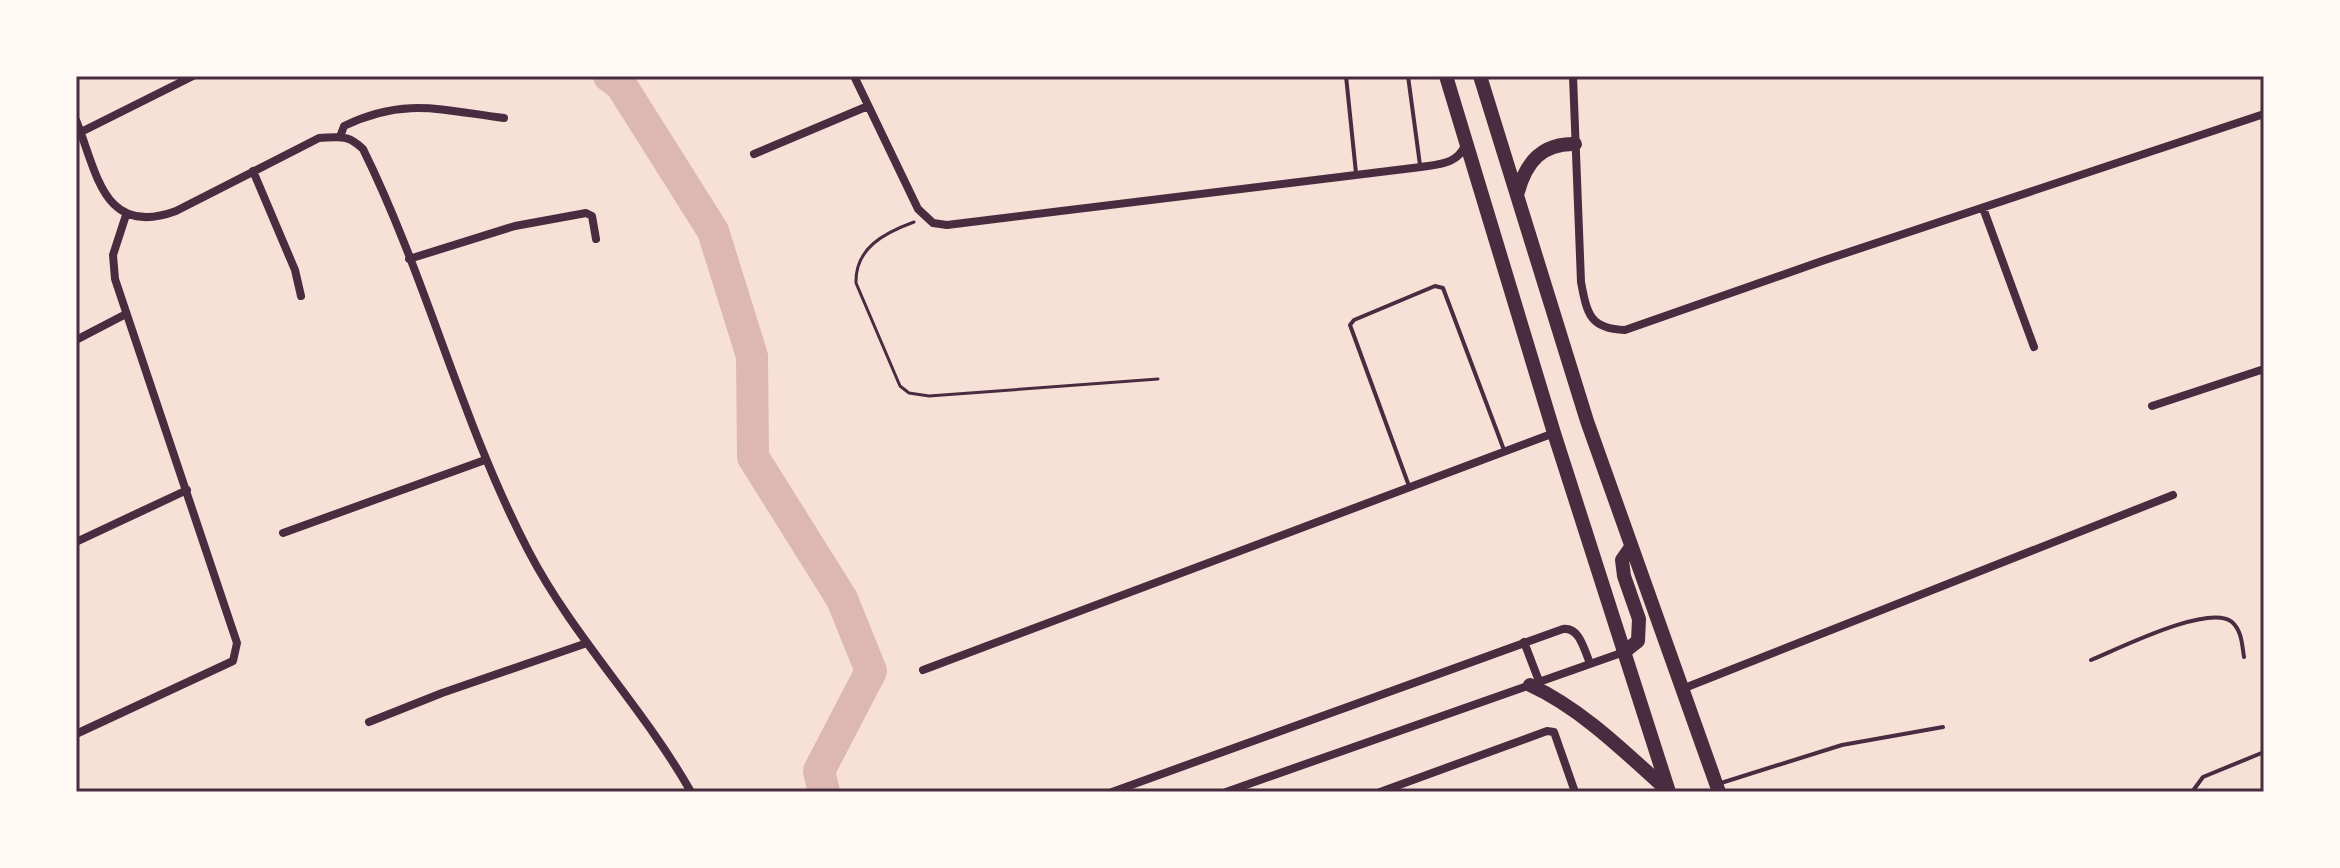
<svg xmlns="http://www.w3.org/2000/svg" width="2340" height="868" font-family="'Sofia Sans Condensed',sans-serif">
<rect width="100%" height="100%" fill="#f7e1d7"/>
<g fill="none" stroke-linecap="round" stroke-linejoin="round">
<path stroke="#dcb8b0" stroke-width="32" d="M609,76L621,85L713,231L752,356L753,457L842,599L871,671L819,771L824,792"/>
<path stroke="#4a2c40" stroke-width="3" d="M914,222C884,233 855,248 856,283L900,386L909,393L929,396L1158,379"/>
<path stroke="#4a2c40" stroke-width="4" d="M1346,76L1356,173
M1408,76L1420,165
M1409,486L1350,325L1354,320L1435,286L1443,288L1504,450
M2091,660C2118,649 2209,603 2232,622C2242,631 2242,645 2244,657
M1721,783L1842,745L1943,727
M2192,792L2203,777L2264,752"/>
<path stroke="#4a2c40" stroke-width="8" d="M854,76L918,209L933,223L947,225L1421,167C1439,164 1458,164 1465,145
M1573,76L1581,282C1587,314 1590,329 1625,330L1822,261L2264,114
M76,120C97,172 103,238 176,211L319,138C340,137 348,134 363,149C427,279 461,421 528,550C573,637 643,707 691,792
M81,132L193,76
M340,137L344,126C404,97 441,110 504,118
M754,154L868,106
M253,171L295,270L301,296
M1983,208L2034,347
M409,259L515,226L586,213L592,216L596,239
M76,340L126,314
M2152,406L2264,369
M283,533L485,460
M76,542L187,490
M1524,642L1539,681
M923,670L1554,433
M1682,689L2173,495
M369,722L442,693L587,643
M76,734L233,661L237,643L115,279L113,255L126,215
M1112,792L1563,629C1580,627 1584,650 1590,663
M1226,792L1624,652
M1380,792L1547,731L1554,732L1575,792"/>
<path stroke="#4a2c40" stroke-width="14" d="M1446,76L1554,433L1669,792
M1480,76L1587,421L1719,792
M1518,192C1526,162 1542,143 1575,144
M1624,652L1638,641L1639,619L1624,576L1622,560L1631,547
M1530,685C1582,709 1626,753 1668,791"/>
</g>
<rect width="2340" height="868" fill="none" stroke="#fffaf5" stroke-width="156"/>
<rect x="78" y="78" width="2184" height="712" fill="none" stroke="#4a2c40" stroke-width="3"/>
</svg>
